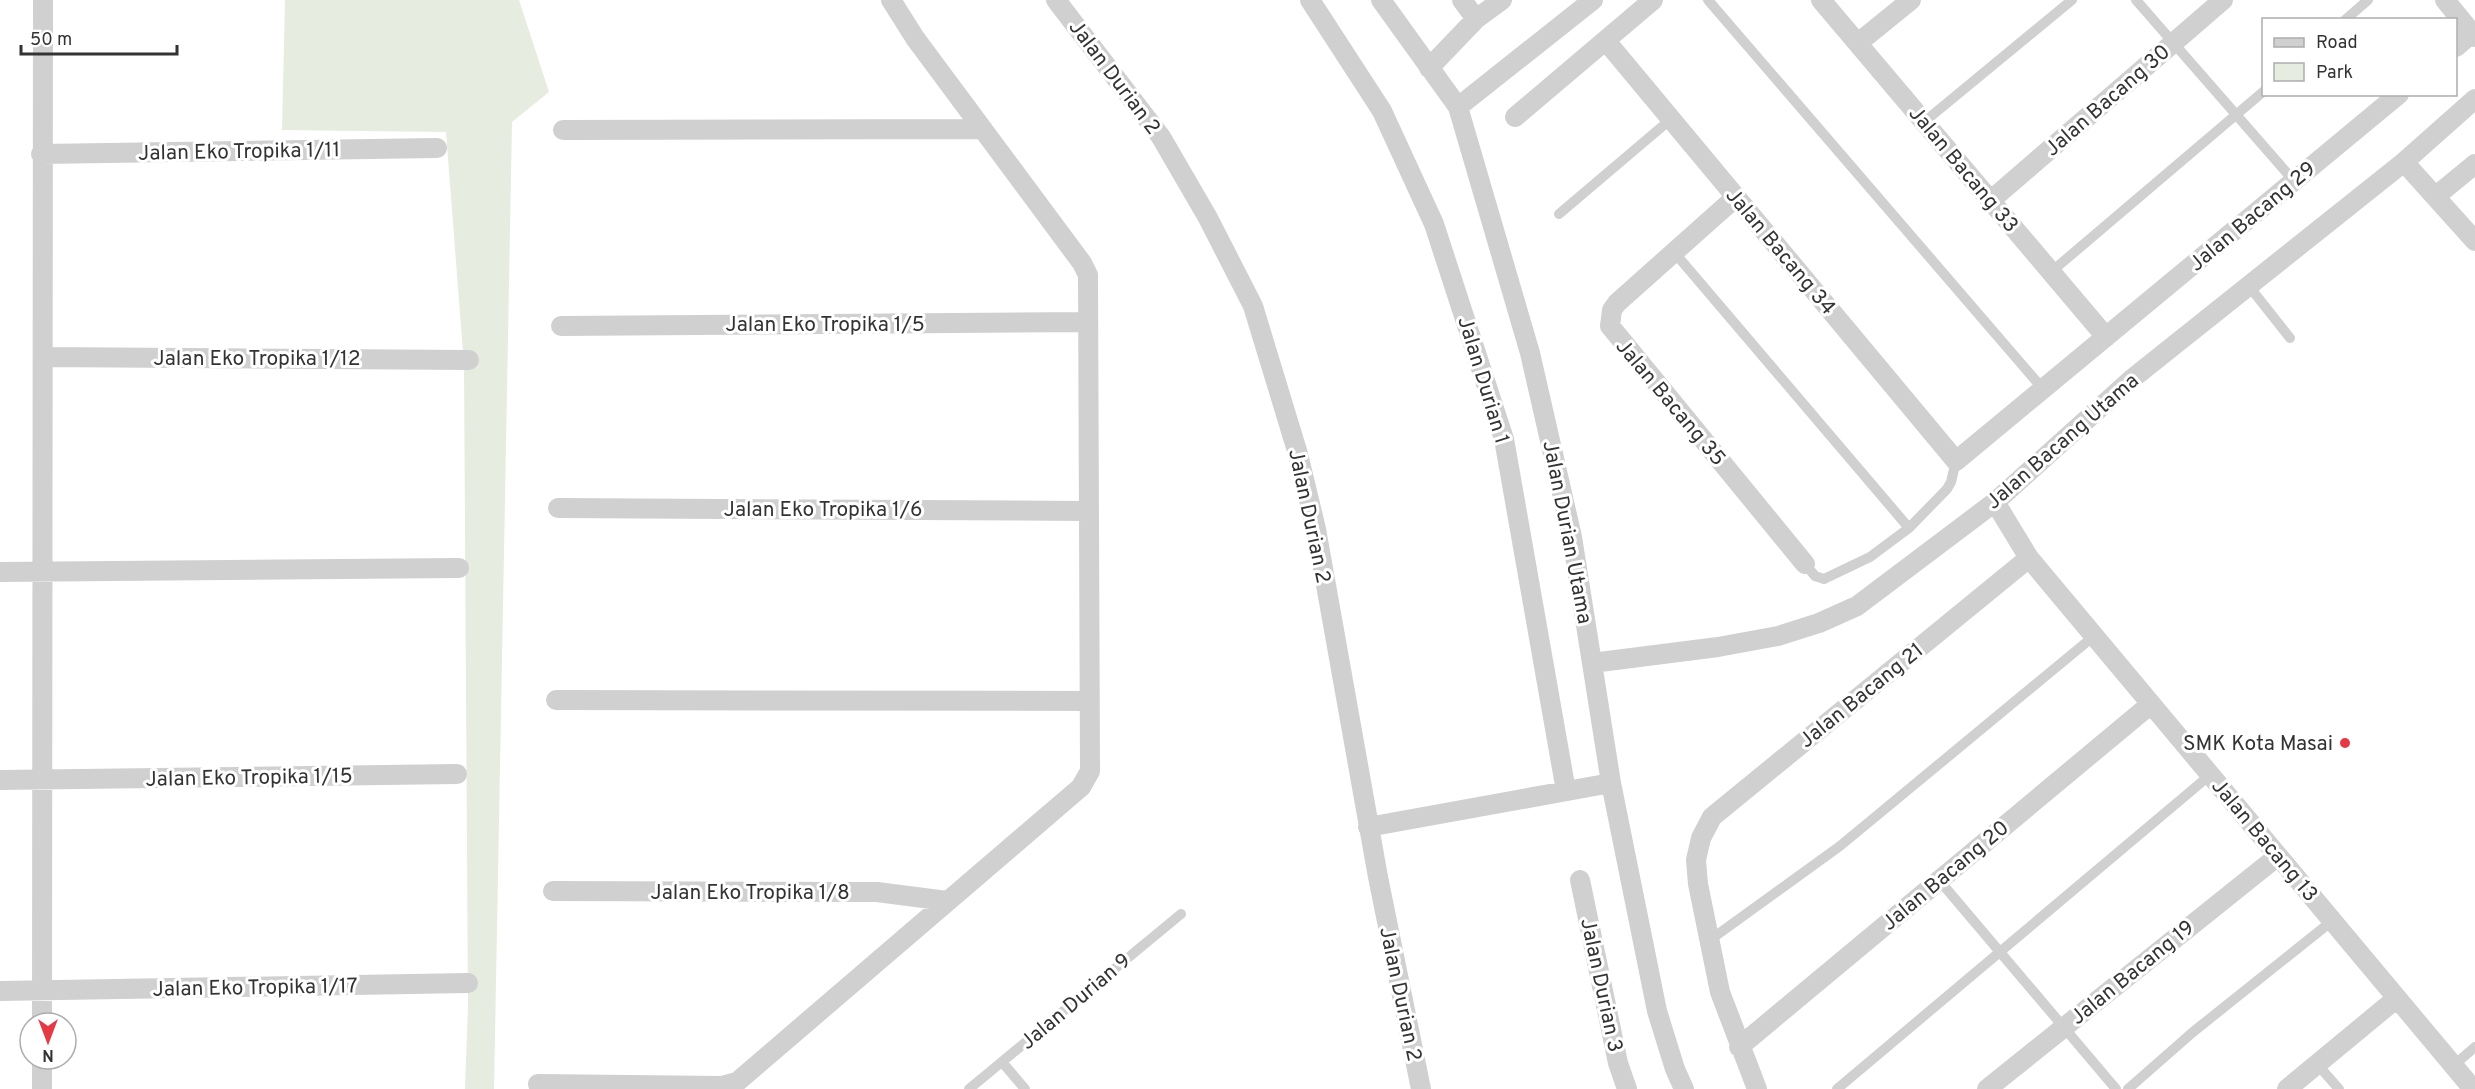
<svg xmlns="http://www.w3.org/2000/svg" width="2475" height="1089" font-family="Overpass,sans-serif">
<rect width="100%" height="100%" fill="#fff"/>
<path fill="#e6ecdf" d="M285,0H519L549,92L512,122L494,1089H465L468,1006L464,365L446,132L282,130Z"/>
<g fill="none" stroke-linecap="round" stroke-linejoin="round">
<path stroke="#d0d0d0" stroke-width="10" d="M1708,0L2043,389
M2136,0L2294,181
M2345,20L2368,0
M1924,122L2072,0
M1559,214L1671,119
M1674,252L1909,528
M2051,272L2264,91
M2248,285L2290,338
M1805,564L1815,576L1824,579L1870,557L1909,528L1947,489L1951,482L1956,461
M1939,880L2116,1089
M1710,940L1840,846L2094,636
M1002,1062L1025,1089
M2317,1064L2339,1089
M2453,1066L2475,1047
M969,1089L1181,914
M1837,1089L2210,775
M2128,1089L2193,1032L2332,921"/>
<path stroke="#d0d0d0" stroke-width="20" d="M1056,0L1161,137L1208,218L1253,306L1298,454L1316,529L1378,877L1421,1089
M1310,0L1382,111L1434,224L1504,439L1566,791
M1381,0L1458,107L1530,353L1572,537L1611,783L1657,1011L1675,1069L1684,1089
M1462,0L1476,19
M1821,0L2106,337
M2445,0L2475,37
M1606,41L1956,461L2399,94
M1858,43L1911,0
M2456,47L2472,33
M1429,68L1476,19L1502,0
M1458,107L1593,0
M1515,117L1653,0
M563,130L983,129
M41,154L437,148
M2404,162L2475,241
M2436,196L2475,164
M1736,197L1617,303L1612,310L1610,326L1805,564
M1990,201L2223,0
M561,326L1088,322
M44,357L469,360
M1995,502L2029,558L2473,1089
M558,508L1088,511
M0,572L459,568
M1592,663L1718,647L1778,636L1819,623L1857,606L1995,502L2133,378L2404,162L2475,99
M556,700L1089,701
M0,780L457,774
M1368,827L1611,783
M1580,880L1618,1063L1627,1089
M553,891L877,892L947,901
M0,991L468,983
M42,1023L43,0
M1739,1047L2151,704
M42,1059V1089
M538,1084L722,1086L737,1082L1081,787L1090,771L1088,275L1082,263L915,38L891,0
M1757,1089L1720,992L1698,884L1696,860L1701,838L1712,817L2029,558
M1987,1089L2278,856
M2287,1089L2397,998"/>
</g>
<circle fill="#e63946" stroke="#fff" stroke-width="2" cx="2345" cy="743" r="6"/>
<g text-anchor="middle" stroke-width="6" stroke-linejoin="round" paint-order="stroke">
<g font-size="21" fill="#333" stroke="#fff">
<text transform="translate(1115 77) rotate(53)" y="7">Jalan Durian 2</text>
<text transform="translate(2107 100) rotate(-41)" y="7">Jalan Bacang 30</text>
<text transform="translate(239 151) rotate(-1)" y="7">Jalan Eko Tropika 1/11</text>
<text transform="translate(1964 169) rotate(50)" y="7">Jalan Bacang 33</text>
<text transform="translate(2252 216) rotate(-40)" y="7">Jalan Bacang 29</text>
<text transform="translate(1781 251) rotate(50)" y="7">Jalan Bacang 34</text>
<text x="825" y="331">Jalan Eko Tropika 1/5</text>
<text x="257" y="365">Jalan Eko Tropika 1/12</text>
<text transform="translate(1484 380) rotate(73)" y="7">Jalan Durian 1</text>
<text transform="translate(1671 402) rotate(50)" y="7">Jalan Bacang 35</text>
<text transform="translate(2062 441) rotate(-41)" y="7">Jalan Bacang Utama</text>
<text x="823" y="516">Jalan Eko Tropika 1/6</text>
<text transform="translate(1310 516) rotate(78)" y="7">Jalan Durian 2</text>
<text transform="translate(1568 532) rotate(79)" y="7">Jalan Durian Utama</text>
<text transform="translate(1861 695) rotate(-39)" y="7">Jalan Bacang 21</text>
<text transform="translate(249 777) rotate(-1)" y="7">Jalan Eko Tropika 1/15</text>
<text transform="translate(2265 840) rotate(50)" y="7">Jalan Bacang 13</text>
<text transform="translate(1945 875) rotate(-40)" y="7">Jalan Bacang 20</text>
<text x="750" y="899">Jalan Eko Tropika 1/8</text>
<text transform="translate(2132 972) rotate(-39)" y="7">Jalan Bacang 19</text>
<text transform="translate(1602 985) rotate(78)" y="7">Jalan Durian 3</text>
<text transform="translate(255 987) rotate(-1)" y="7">Jalan Eko Tropika 1/17</text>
<text transform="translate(1401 994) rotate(78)" y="7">Jalan Durian 2</text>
<text transform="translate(1075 1001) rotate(-40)" y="7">Jalan Durian 9</text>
</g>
<g font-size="21" fill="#333" stroke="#fff" text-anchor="end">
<text x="2333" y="750">SMK Kota Masai</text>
</g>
</g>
<rect x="2262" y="18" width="195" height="78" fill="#ffffff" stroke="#adadad" stroke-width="1.5"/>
<rect x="2274" y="38" width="30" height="9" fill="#d0d0d0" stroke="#adadad" stroke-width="1.5"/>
<text x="2316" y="48" font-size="18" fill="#333333">Road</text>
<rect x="2274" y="63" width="30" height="18" fill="#e6ecdf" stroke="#adadad" stroke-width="1.5"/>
<text x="2316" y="78" font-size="18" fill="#333333">Park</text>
<g transform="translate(48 1041) rotate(180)"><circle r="28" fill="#ffffff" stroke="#adadad" stroke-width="1.5"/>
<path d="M0-4.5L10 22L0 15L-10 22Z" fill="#e63946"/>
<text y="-9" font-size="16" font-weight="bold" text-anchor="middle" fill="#333333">N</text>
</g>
<path d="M21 45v9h156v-9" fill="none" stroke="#333333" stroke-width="3"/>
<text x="30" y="45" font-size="18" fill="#333333" stroke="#ffffff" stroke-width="4.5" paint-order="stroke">50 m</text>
</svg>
